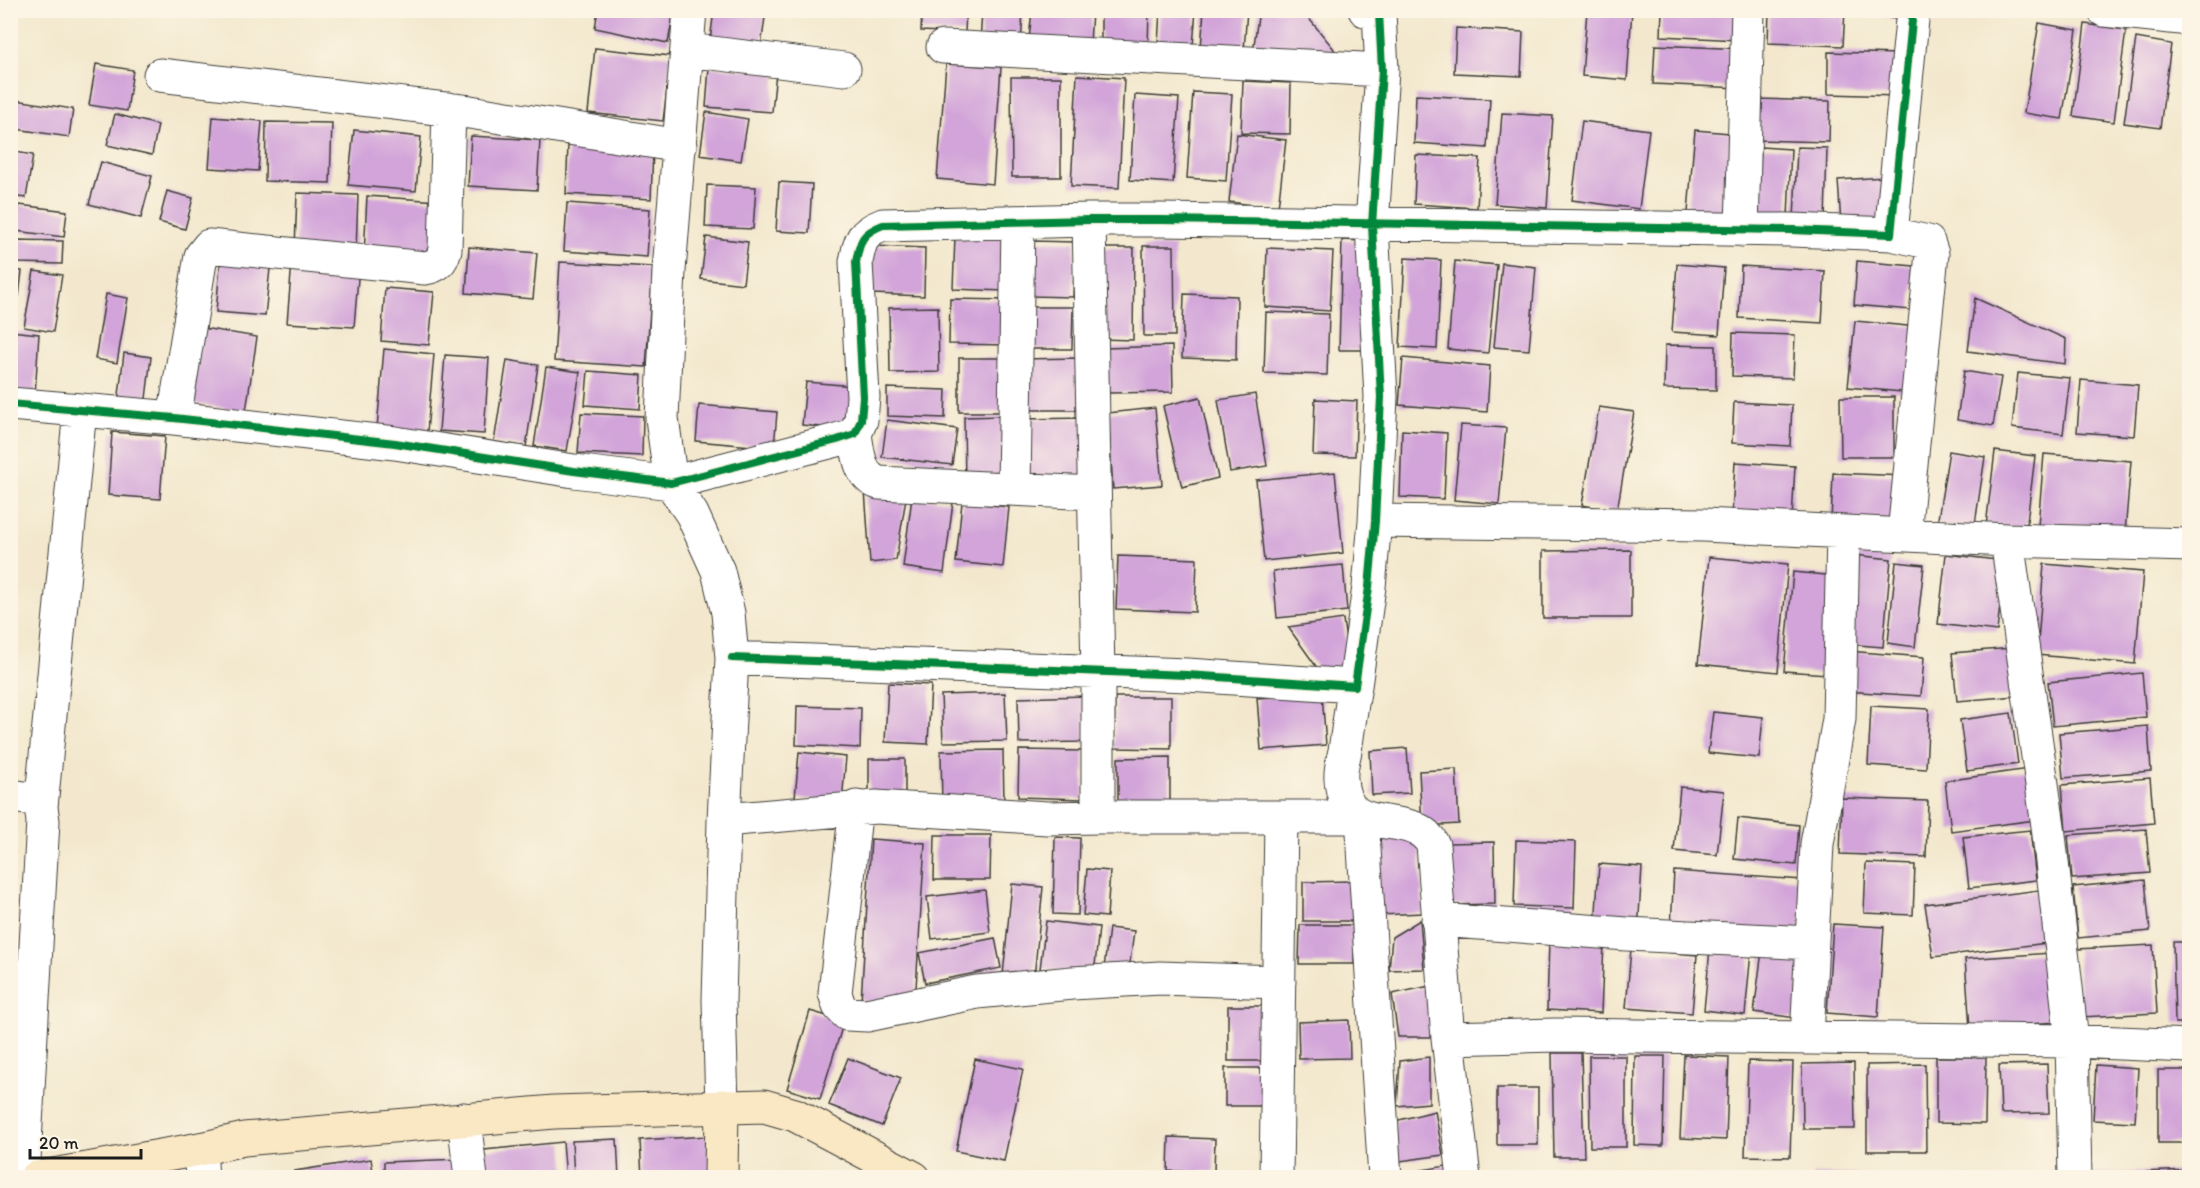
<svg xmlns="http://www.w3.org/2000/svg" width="2200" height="1188" font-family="Itim,sans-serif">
<rect width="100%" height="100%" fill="#fcf5e5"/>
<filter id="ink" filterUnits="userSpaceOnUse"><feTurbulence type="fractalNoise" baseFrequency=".0167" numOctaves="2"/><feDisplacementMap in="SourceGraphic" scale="12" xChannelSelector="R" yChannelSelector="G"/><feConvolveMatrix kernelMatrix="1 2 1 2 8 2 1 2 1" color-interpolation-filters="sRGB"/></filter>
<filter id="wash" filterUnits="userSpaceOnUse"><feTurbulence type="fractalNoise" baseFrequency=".008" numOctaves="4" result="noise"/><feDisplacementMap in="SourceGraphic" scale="24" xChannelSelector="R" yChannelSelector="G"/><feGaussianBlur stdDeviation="1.35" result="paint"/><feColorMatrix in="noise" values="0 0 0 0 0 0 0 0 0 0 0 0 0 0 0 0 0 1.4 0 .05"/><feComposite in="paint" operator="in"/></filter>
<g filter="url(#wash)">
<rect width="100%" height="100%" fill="#f3e8cd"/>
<g id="blocks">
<path fill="#d2a4d9" d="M598,10H674L668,43L595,28Z
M714,10H766L761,47L710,41Z
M922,10H966L965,33L921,31Z
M982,10H1023L1021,46L980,44Z
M1032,10H1092L1090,45L1029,40Z
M1101,10H1149L1148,47L1101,46Z
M1160,10H1196L1193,46L1158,44Z
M1204,10H1247L1244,51L1201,48Z
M1259,10H1302L1334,49L1333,61L1252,59Z
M1587,10H1632L1627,80L1582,76Z
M1662,10H1739L1738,40L1661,36Z
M1769,10H1845L1843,46L1768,43Z
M1864,10H1898V20L1864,11Z
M2039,23L2077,30L2062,119L2024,113Z
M2085,24L2126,30L2114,122L2073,116Z
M1456,28L1523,32L1521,76L1454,73Z
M2136,38L2171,44L2160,128L2124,123Z
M1655,45L1743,49L1740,88L1653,84Z
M595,48L671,56L663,121L588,113Z
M1828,52L1899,54L1898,96L1828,94Z
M96,64L133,70L127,111L89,105Z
M946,64L1001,67L993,184L937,179Z
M709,67L776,72L772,112L706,107Z
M1077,75L1124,78L1119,188L1071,186Z
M1011,77H1061V177H1012Z
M1243,81L1291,83L1290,134L1241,133Z
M1193,92L1232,94L1226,181L1187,178Z
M1135,95L1179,98L1173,183L1130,180Z
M1416,95L1490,99L1487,148L1414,143Z
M10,99L73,109L69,137L10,128Z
M1756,99L1830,101L1829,142L1755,140Z
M706,112L748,119L741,161L700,155Z
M1502,113L1553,116L1547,208L1495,204Z
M115,114L158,125L152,155L107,145Z
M213,117L262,121L258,171L209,168Z
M1582,121L1649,130L1639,209L1572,200Z
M266,122L332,123L330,183L265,181Z
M354,130L421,137L416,191L348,185Z
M1695,130L1741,134L1735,216L1688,212Z
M1237,134L1286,140L1278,208L1229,202Z
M471,136L540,140L537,190L468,186Z
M568,145L653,150L651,199L566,194Z
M1761,147L1791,149L1788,217L1758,215Z
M1797,147L1827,148L1825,222L1794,221Z
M10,151L33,155L26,198L10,196Z
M1416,155L1480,158L1477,208L1414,204Z
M101,162L152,176L141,218L89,204Z
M1885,177L1888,222L1841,224L1838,180Z
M779,182L812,184L809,233L776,231Z
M707,185L756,187L753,229L705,227Z
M167,191L193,198L185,229L159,222Z
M297,193L358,195L356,251L295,249Z
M367,196L438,201L434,260L364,255Z
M567,203L650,209L647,257L564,251Z
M19,205L67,211L64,237L16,231Z
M706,237L748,242L743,284L701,279Z
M955,237L1007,238L1005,291L953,289Z
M18,240L63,241L62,264L17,263Z
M1342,240L1363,241L1362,350H1339Z
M1032,241L1075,242L1073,297L1031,296Z
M873,246L925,248L924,296L872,294Z
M1143,246H1174L1175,336H1144Z
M469,247L537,253L533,299L466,293Z
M1100,248H1134L1133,340L1099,339Z
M1267,248L1333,251L1330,311L1265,307Z
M221,254L271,259L265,316L216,312Z
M1405,258L1441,260L1437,349L1400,347Z
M1455,261L1497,265L1488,353L1448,349Z
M1857,261L1914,266L1911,310L1854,305Z
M292,262L359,266L354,327L287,323Z
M560,262L653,267L646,367L554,361Z
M1502,263L1536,267L1529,350L1494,347Z
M1677,264L1724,268L1719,335L1672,332Z
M1741,266L1825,271L1822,323L1739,318Z
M10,269L22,271L19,296L10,295Z
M34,271L62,275L53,332L24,327Z
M385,288L434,292L429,345L381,341Z
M106,294L128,298L117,363L95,359Z
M1184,294L1237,296L1236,360L1182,358Z
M1975,298L2066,339L2065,364L1968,351Z
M950,299L1010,300L1009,345L949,344Z
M938,307L939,372L890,373L889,308Z
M1023,307H1073L1072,349H1023Z
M1266,312L1329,314L1327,375L1264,373Z
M1855,321L1918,327L1913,393L1848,387Z
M203,328L257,337L246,411L191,403Z
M10,331L39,334L35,395L10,393Z
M1733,333L1795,335L1793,378L1732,376Z
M1665,345L1716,346V390L1664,389Z
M1172,346L1173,392L1107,393L1105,348Z
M384,349L434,354L427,432L377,428Z
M124,353L151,357L145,407L118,403Z
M445,355L489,358L484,434L439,431Z
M959,358H1003L1004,412H959Z
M1082,358V410H1020L1019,359Z
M1403,358L1490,366L1487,412L1399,405Z
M507,360L538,365L526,447L494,442Z
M546,367L580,372L567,451L534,446Z
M588,371L642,375L640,409L585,405Z
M1964,371L2001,377L1993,426L1957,420Z
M2018,373L2070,378L2063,434L2012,428Z
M2081,380L2138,385L2134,436L2077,432Z
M806,382L854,386L851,430L802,425Z
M887,388L946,390L945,418L887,416Z
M1255,394L1267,466L1230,472L1218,400Z
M1200,397L1218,478L1182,487L1163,406Z
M1840,397H1894V457H1841Z
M1315,399L1357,401L1355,456L1313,455Z
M1734,402L1792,405L1790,446L1732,443Z
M699,405L777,412L774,448L696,441Z
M1599,407L1634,412L1617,511L1582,505Z
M1155,408L1162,485L1113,489L1108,413Z
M581,413L643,416L642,456L578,453Z
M1006,416L1009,482L965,484L964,417Z
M1086,418L1088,480L1022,481L1020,419Z
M887,420L957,429L952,465L882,457Z
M1461,425L1506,428L1499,504L1454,500Z
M1402,430L1447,433L1444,499L1400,497Z
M112,432L165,436L160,499L108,495Z
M1949,451L1985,457L1974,531L1937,525Z
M1995,451L2035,456L2026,530L1986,526Z
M2044,454L2131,461L2125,533L2038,526Z
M1735,462L1795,466L1792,519L1732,515Z
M1335,472L1343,553L1264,561L1256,480Z
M1833,473L1906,476L1904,526L1831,523Z
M908,486L896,560L870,563L865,490Z
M912,497L953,502L944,573L903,567Z
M962,502L1009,507L1003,567L956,562Z
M1631,550V618H1543V551Z
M1946,554L2005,561L1997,631L1938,624Z
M1854,555L1891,559L1883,647L1846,644Z
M1118,556L1197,559L1195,612L1116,609Z
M1709,557L1788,564L1778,672L1698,664Z
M1896,562L1924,565L1915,647L1888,643Z
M2044,564L2143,572L2135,664L2037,655Z
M1343,565L1347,611L1277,618L1273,571Z
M1793,572L1836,576L1827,674L1784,671Z
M1343,619L1350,671L1323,676L1288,627Z
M2012,648L2017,696L1957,701L1952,653Z
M1847,651L1924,657L1921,696L1845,691Z
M2142,673L2146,717L2053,726L2048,682Z
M888,683L931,685L928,744L885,742Z
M1005,693L1007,741L943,742L941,695Z
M1322,694L1326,745L1261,750L1257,698Z
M1084,696L1085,742L1019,743L1018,698Z
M1115,697H1171V749L1114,748Z
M797,706L861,708L860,748L796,745Z
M1871,706L1929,709L1926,769L1868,765Z
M1713,712L1763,717L1759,758L1708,753Z
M2011,713L2018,764L1967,771L1960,720Z
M2148,726L2151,771L2063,778L2059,733Z
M1407,748L1410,793L1372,795L1370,751Z
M1003,750L1004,804L942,805L941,751Z
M1019,750L1084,751L1083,799L1018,797Z
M799,752L846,757L842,802L795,798Z
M1170,757V804H1118V758Z
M869,759H905V795H869Z
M1456,769L1459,824L1422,826L1419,771Z
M2028,769L2035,820L1951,831L1945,781Z
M2150,778L2154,823L2066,831L2062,785Z
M1680,787L1724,791L1717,855L1674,851Z
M1842,798L1928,801L1926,857L1840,854Z
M1738,818L1799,825L1796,865L1734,859Z
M2146,829L2150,873L2072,879L2068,835Z
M2030,830L2036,880L1969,888L1963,837Z
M935,835H991L990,880H934Z
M1419,836L1423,913L1379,915L1375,838Z
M1055,837L1080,838L1078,915L1053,914Z
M871,839L925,843L915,1004L861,1001Z
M1516,840L1576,842L1574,908L1514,906Z
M1494,842L1495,904L1450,905L1449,843Z
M1866,863L1915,865L1913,915L1864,913Z
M1599,864L1642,867L1638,931L1595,928Z
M1087,869L1110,871L1107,917L1083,915Z
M1674,871L1803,880L1800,936L1671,927Z
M2145,880L2150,931L2078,938L2073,887Z
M1354,881V921H1303V882Z
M1012,884L1043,887L1034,978L1003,975Z
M985,890L990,932L932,939L927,897Z
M2040,890L2047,943L1933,957L1925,904Z
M1420,920L1424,969L1389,970L1392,937Z
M1046,921L1099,927L1094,975L1040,969Z
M1833,924L1884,927L1878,1017L1827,1013Z
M1300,925H1354V964H1299Z
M1109,928L1134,931L1129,971L1104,968Z
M995,938L1001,968L925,983L919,953Z
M1549,940L1604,942L1601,1013L1547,1010Z
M2173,942H2190V1023H2175Z
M2153,945L2157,1013L2081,1017L2077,949Z
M1631,949L1697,955L1692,1013L1626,1008Z
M1710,949L1751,952L1745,1015L1704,1010Z
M1762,951L1805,957L1796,1018L1754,1012Z
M2052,953L2058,1022L1970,1028L1965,959Z
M1430,986L1433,1037H1398L1392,994Z
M1228,1006H1274V1061H1228Z
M810,1011L844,1021L820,1099L787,1089Z
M1349,1020L1350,1058L1299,1059L1298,1022Z
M1552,1053H1581L1584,1157H1554Z
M1684,1055L1729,1057L1726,1140L1680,1138Z
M1589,1056H1626V1147H1590Z
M1635,1056H1665L1663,1146L1634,1145Z
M1429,1057V1103L1397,1106L1400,1061Z
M1936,1057H1986L1985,1124L1936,1123Z
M848,1058L901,1078L882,1126L829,1105Z
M975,1059L1023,1069L1004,1161L956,1151Z
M1748,1061L1793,1062L1790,1157L1745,1156Z
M1854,1063L1855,1129H1803L1802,1064Z
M1925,1064L1926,1151H1867V1065Z
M2047,1064L2049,1113L2001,1114L1999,1065Z
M2096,1065L2138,1068L2135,1122L2093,1120Z
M1225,1068H1272V1106H1225Z
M2158,1070H2190V1143H2158Z
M1497,1088H1538V1145H1497Z
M1435,1111L1443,1155L1393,1162L1395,1121Z
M709,1136L711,1178H642L640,1140Z
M1169,1137L1215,1139L1214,1172L1168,1171Z
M617,1139L619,1178H574L572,1141Z
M563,1142L566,1178H487L484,1150Z
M371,1159L374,1178H296L295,1171Z
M462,1159V1178H384V1162Z
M1452,1165L1454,1178H1399L1398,1174Z
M2190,1170V1178H2093V1174Z
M1813,1174L1863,1175V1178H1813Z
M1516,1175L1563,1176V1178H1516Z"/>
</g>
</g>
<g filter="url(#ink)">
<use href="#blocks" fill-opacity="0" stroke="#3c3b37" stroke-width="1.5"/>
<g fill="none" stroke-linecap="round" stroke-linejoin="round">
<g stroke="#3c3b37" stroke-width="35">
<path id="street" d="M690,10L669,271L662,418L671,483L692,514L718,571L728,613L732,658L724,820L719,1000L722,1106
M2104,10L2190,19
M943,47L1382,70
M687,50L844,69
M160,75L470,112L680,146
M1742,230L1748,10
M1891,234L1928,242L1932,254L1904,534
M10,404L174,418L395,443L574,471L671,483L837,440L855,434L861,420L863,397L856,262C860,240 862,233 883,225L1089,220H1161L1792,230L1891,234L1913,10
M174,418L201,256L209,246L425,268C437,266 442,262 445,249L449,109
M855,434C858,452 859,477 879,483L1094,493
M1014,489L1018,222
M1375,521L1704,525L2007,540L2190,545
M2007,540L2048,826L2072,1041L2075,1178
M732,658L1187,675L1355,686L1369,587L1375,521L1381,397L1372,225L1382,70L1379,13L1365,10
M1355,686C1351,708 1348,730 1345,751C1343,760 1340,770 1341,779C1345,845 1413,804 1433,845L1448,1038L1464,1178
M10,796L33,799L41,807L43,821L23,1178
M41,807L80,410
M856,807L835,993L839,1006L847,1014L867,1015L977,992L1072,983L1160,978L1279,982
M1098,817H1362L1385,1178
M724,820L876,807L1047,818L1098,817V673L1089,220
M1438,920L1627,934L1811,943
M1448,1038L1556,1035L2072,1041L2190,1046
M1807,1038L1817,844L1839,719L1843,532
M464,1119L471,1178
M200,1149L202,1178
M1276,1178L1281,817"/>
</g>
<g stroke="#3c3b37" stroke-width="35">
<path id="secondary" d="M36,1178L200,1149L244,1139L554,1112L764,1106L795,1115L914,1178
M721,1178L722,1106"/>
</g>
<use href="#street" stroke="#fff" stroke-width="33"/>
<use href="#secondary" stroke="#fae7c3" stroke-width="33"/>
<g stroke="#fcf5e5" stroke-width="11">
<path id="cycleway" d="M10,404L174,418L395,443L574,471L671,483L837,440L855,434L861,420L863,397L856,262C860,240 862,233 883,225L1089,220H1161L1792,230L1891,234L1913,10
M732,658L1187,675L1355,686L1369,587L1375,521L1381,397L1372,225L1382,70L1379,13L1365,10"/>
</g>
<use href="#cycleway" stroke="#00873e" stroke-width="8"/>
</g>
</g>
<rect width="2200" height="1188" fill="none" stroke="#fcf5e5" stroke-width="36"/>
<path d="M30 1149v9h111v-9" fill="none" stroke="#1c1c1c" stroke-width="3"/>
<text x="39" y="1149" font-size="18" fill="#1c1c1c" stroke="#fcf5e5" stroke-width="4.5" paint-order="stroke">20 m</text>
</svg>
